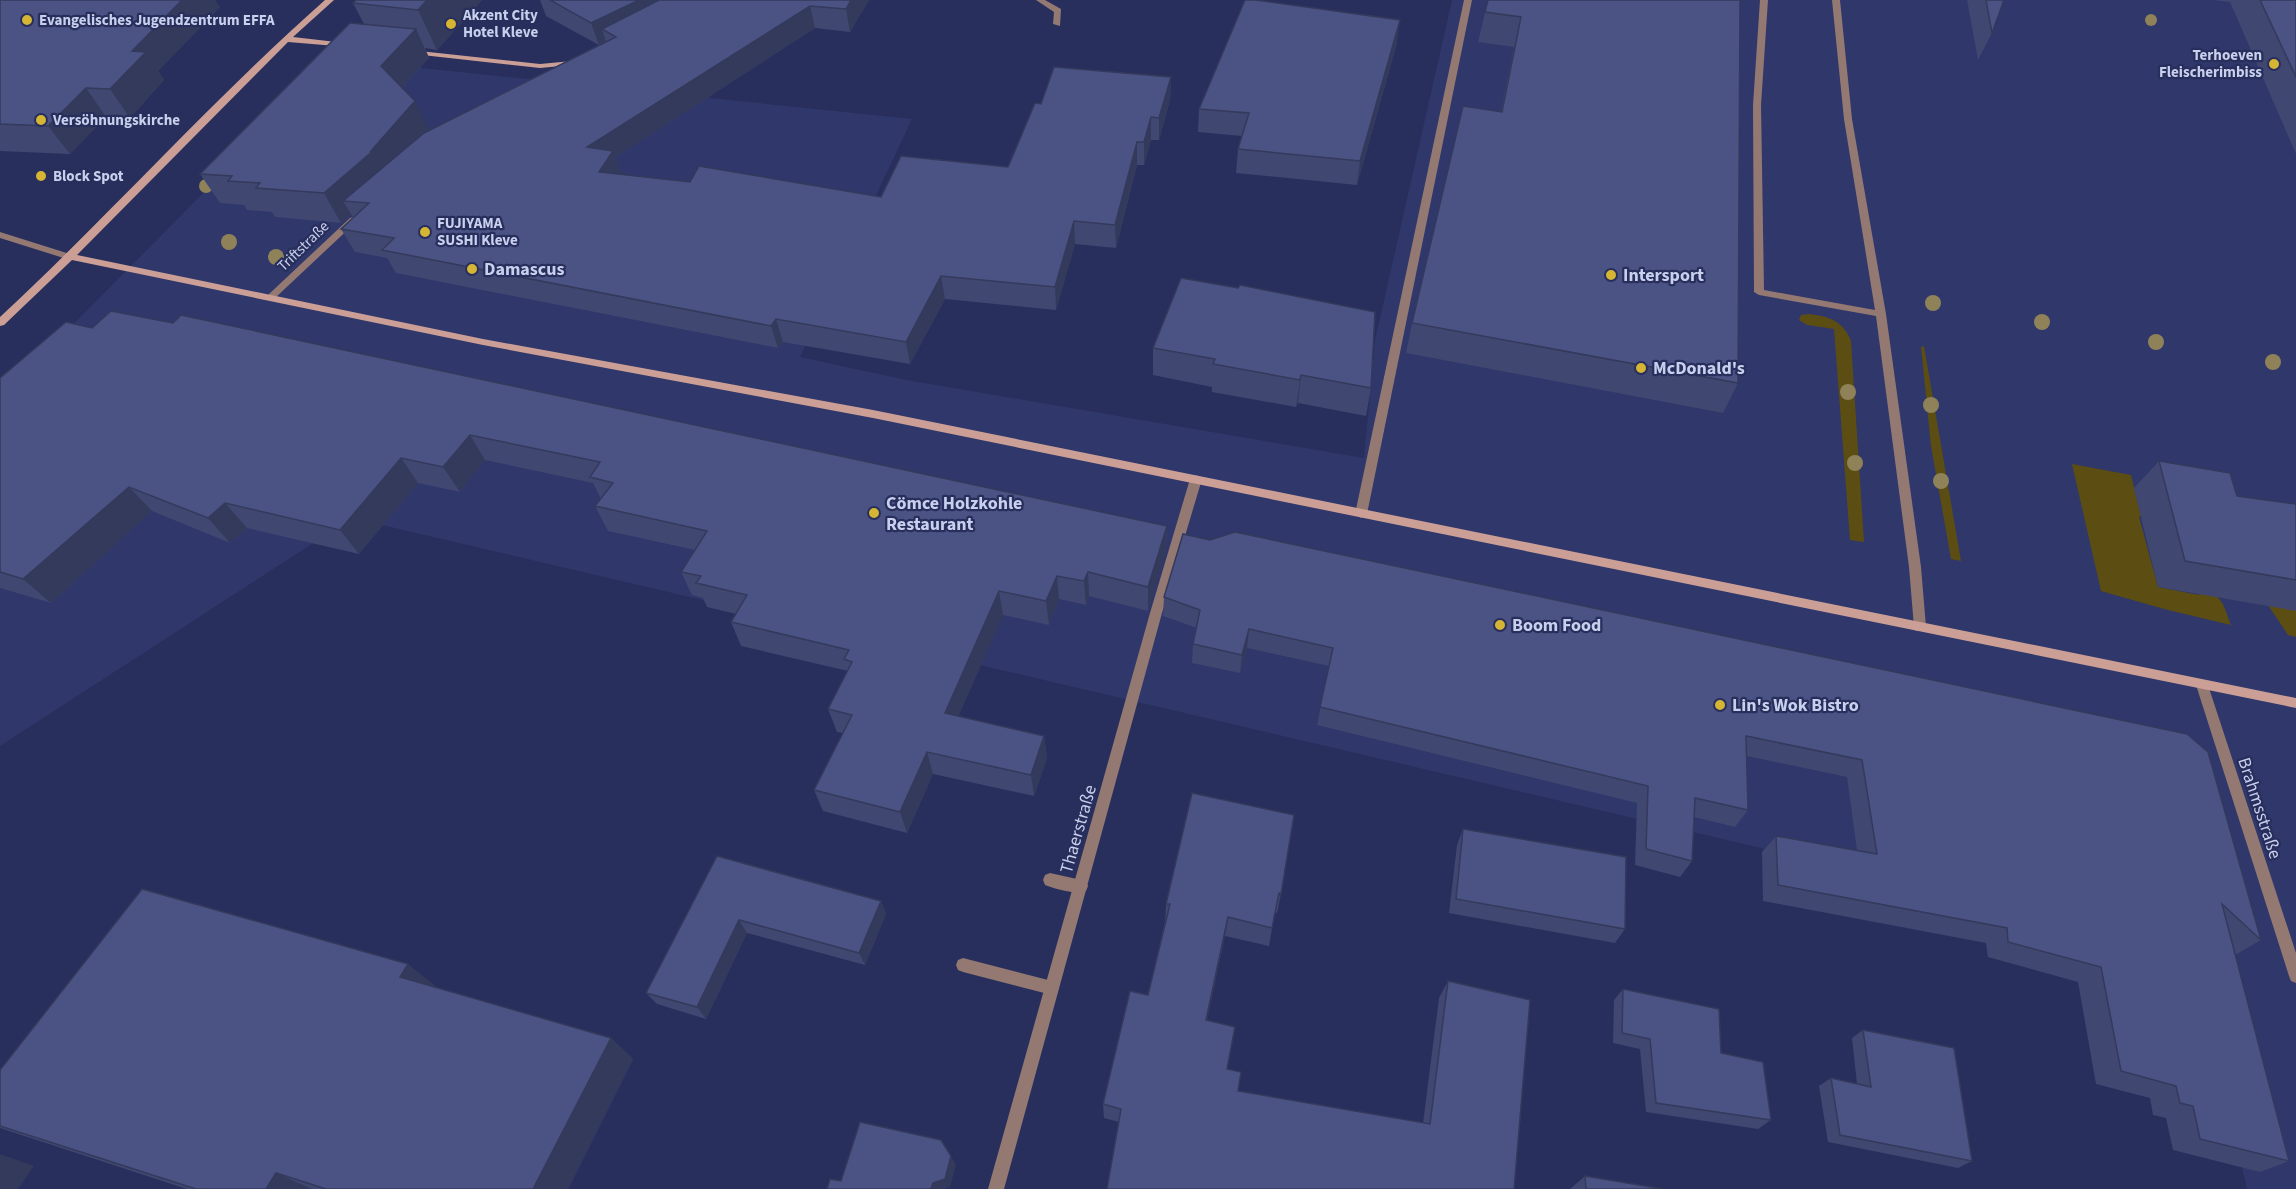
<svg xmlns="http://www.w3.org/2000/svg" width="2296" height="1189" font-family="'Source Sans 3',sans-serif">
<rect width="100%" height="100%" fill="#282f5c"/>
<path fill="#2f376b" d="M1452,0H2296V1189H2247L2192,949L352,518L0,746V398L336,59L912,119L800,357L907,380L1364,458L1375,340Z"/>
<path fill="#5c4d13" d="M1809,314C1828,316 1844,321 1851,341L1864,542L1850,540L1834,329L1807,325L1799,320L1801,315Z
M1924,346L1961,561L1951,559L1931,446L1921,347Z
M2072,464L2131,475L2141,516L2139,517L2158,587L2199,595V590C2223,594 2223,604 2231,625L2164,609L2101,591Z
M2268,605L2296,610V637L2288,635Z"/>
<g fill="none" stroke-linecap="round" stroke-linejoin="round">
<path fill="#947972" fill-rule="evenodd" d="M1036,0H1045L1061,9L1060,26L1053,24L1054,12Z
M1464,0H1472L1367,514L1361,518L1355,514Z
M1760,0H1768L1761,105L1764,290L1875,310L1844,119L1832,0H1840L1852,119L1886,314L1921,567L1926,627L1924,631H1916L1914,627L1909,567L1876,316L1759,295L1754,292L1753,105Z
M1050,873L1086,881L1088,886L1086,891C1075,895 1056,889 1045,885L1043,880L1045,875Z
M963,958L1052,981L1057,983L1059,988L1057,993L1052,995L963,972L958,970L956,965L958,960Z"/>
<path fill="#947972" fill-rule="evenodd" d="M353,217L358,220L356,222L274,299H268V295L350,218Z
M0,232L73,255L75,257L70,260L0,238Z
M1196,475L1202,479L1162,613L1004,1189H988L1150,613L1190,479Z
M2202,680L2206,681L2208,685L2296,953V983L2291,981L2289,976L2196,685L2198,681Z"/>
<path fill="#cb9f95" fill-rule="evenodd" d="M325,0H334L293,37L345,43L349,45L348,47L288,42L77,255L483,339L873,410L2296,698V708L873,418L483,345L72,260L4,325L0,326V317C111,214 212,100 325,0Z
M410,50L540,64L572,61L576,63L572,65L540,68L413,54H410Z"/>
</g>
<g fill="#8f8259">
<circle cx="2151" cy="20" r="6"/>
<circle cx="206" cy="186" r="7"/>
<circle cx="229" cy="242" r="8"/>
<circle cx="276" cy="257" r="8"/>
<circle cx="1933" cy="303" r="8"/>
<circle cx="2042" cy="322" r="8"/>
<circle cx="2156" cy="342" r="8"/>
<circle cx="2273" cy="362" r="8"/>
<circle cx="1848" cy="392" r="8"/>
<circle cx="1931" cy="405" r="8"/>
<circle cx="1855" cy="463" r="8"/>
<circle cx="1941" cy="481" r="8"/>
</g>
<path fill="#404771" d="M0,0L220,7L158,71L164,80L130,118L106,117L70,154L0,151Z
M356,0H482L437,50L425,48L429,58L402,88L429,130L599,45L546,16L540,0H869L850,32L815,28L616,157L622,175L690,182L881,197L1008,167L1041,104L1171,77L1170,100L1159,140H1151L1144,165H1137L1116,248L1075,244L1056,310L945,299L910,364L783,342L778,348L396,273L387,258L355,252L341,229L353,218L351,214L341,223L275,217L272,212L247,210L244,205L220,203L200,174L364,24L353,3Z
M1488,0H1740L1738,383L1723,413L1406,353L1412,323L1501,111L1514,47L1478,42Z
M1967,0H2004L1992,33L1978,60Z
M2212,0H2296V154L2230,2Z
M1397,43L1357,185L1236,173L1238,149L1242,136L1198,132L1199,109Z
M92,328L1167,526L1166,550L1148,611L1089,596L1086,605L1059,599L1049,625L1003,615L958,716L1044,736L1047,758L1034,796L933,774L907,833L823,811L814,790L843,733L837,732L828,709L848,671L741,646L731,622L736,614L707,607L703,598L692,595L681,572L695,550L608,531L595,506L601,499L593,483L485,460L460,492L418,483L359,554L247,528L230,543L152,511L51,603L0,588V378Z
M1153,348L1371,388L1366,416L1298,403L1296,407L1212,392V387L1153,375Z
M2159,461L2237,496L2296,504V611L2158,587L2134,488Z
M1164,597L2187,734L2261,940L2235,955L2289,1161L2260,1172L2173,1150L2166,1118L2153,1115L2150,1098L2096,1084L2078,982L1988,957L1986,943L1763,901L1762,852L1776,836L1857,851L1847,777L1747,756L1748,810L1735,827L1694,817L1692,861L1680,877L1635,865L1637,803L1317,725L1329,666L1247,648L1240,673L1192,663L1193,644L1197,628L1163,616Z
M1294,815L1281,894L1277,913L1275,912L1269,946L1225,936L1207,1020L1228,1069L1238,1091L1423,1123L1439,998L1448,981L1514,1189L1119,1122L1104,1118L1103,1104L1148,995L1165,922L1166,904Z
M1463,829L1625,929L1615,943L1449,913L1457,845Z
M717,856L881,901L886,914L865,965L747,933L706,1019L657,1004L646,993Z
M437,988L611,1038L633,1059L568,1189H187L0,1128V1070Z
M1623,989L1721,1053L1771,1120L1758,1129L1646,1112L1640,1049L1613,1043L1614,1000Z
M1863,1030L1972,1161L1958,1168L1828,1142L1819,1086L1831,1078L1857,1084L1852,1038Z
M1585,1176L1663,1189H1570Z"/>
<path fill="#343a5c" d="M176,0H215L220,7L158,71L164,80L130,118L110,89L132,51Z
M427,0H482L437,50L418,10Z
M639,0H691L602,29L606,42L599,45L591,23Z
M851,0H869L850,32L846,9Z
M810,6L815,28L616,157L622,174L608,195L587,147Z
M1400,20L1397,43L1357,185L1360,161Z
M416,29L429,58L396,94L381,66Z
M1171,77L1170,100L1159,140V118Z
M86,88L106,117L70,154L48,126Z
M415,101L429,130L343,201L351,214L341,223L324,193L371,151Z
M1151,117V140L1144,165V142Z
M1137,142V165L1116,248L1115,225Z
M1074,221L1075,244L1056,310L1055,287Z
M941,276L945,299L910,364L906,342Z
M776,319L783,342L778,348L771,326Z
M1301,375L1298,403L1296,407L1300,380Z
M470,435L485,460L460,492L443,467Z
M401,458L418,483L359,554L340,530Z
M129,487L152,511L51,603L23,579Z
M225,503L247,528L230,543L208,518Z
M1167,526L1166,550L1148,611V587Z
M1088,572L1089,596L1086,605L1084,581Z
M1057,576L1059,599L1049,625L1046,601Z
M999,591L1003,615L950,736L945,713Z
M1249,629L1247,648L1240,673L1242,655Z
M1044,736L1047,758L1034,796L1031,775Z
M927,752L933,774L907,833L900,812Z
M881,901L886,914L865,965L859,953Z
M1228,917L1225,936L1204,1036L1206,1020Z
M739,920L747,933L706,1019L697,1007Z
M408,964L438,988L430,1001L400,977Z
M611,1038L633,1059L568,1189H533Z
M0,1154L34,1166L18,1189H0Z
M951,1156L956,1165L950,1187L944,1189H931L933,1183Z
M276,1173L312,1189H266Z"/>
<path fill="#4a5383" stroke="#343a5c" stroke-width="1.5" d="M0,0H182L132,51L146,52L110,89L86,88L48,126L0,124Z
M356,0H427L418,10L353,3Z
M550,0H639L591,23Z
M659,0H851L846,9L810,6L587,147L613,151L599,172L690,182L699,166L881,197L901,156L1008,167L1035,103L1041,104L1054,67L1171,77L1159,118L1151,117L1144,142H1137L1115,225L1074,221L1055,287L941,276L906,342L776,319L771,326L382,250L394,238L341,229L369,203L343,201L424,133L616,37L602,29Z
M1245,0H1255L1400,20L1360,161L1238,149L1249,113L1199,109Z
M1488,0H1740L1738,383L1412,323L1463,106L1502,112L1521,17L1485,12Z
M1986,0H2004L1992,33Z
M2260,0H2296V77Z
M350,23L416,29L381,66L415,101L371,151L374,150L324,193L256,188L260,183L228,181L232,176L200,174Z
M1181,278L1238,288L1240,285L1375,312L1371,388L1301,375L1300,380L1213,364L1215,359L1153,348Z
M111,311L173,323L181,315L1167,526L1148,587L1088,572L1084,581L1057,576L1046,601L999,591L945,713L1044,736L1031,775L927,752L900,812L814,790L852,715L828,709L852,662L844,659L849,650L731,622L747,595L696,583L701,576L681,572L707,531L595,506L613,483L590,477L600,462L470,435L443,467L401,458L340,530L225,503L208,518L129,487L23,579L0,572V378L66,322L92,328Z
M2159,461L2230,473L2237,496L2296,504V580L2185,561Z
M1235,532L2187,734L2208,752L2261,940L2222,904L2289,1161L2200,1139L2193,1106L2180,1103L2176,1086L2121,1071L2101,967L2008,942L2007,928L1778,885L1776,836L1877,854L1862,760L1746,736L1748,810L1695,798L1692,861L1646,849L1648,786L1320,707L1333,648L1249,629L1242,655L1193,644L1200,610L1164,597L1183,534L1210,540Z
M1192,793L1294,815L1281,894L1279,893L1272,928L1228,917L1206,1020L1235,1027L1227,1069L1241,1072L1238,1091L1430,1124L1448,981L1530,1000L1514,1189H1107L1121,1109L1103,1104L1130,991L1148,995L1170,904H1166Z
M1463,829L1626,857L1625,929L1456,899Z
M717,856L881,901L859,953L739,920L697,1007L646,993Z
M142,889L408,964L400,977L611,1038L533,1189H326L276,1173L266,1189H196L0,1126V1070Z
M1623,989L1719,1009L1721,1053L1763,1062L1771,1120L1656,1103L1650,1039L1622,1033Z
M1863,1030L1954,1048L1972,1161L1840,1135L1831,1078L1871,1087Z
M860,1122L941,1140L951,1156L945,1179L933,1183L931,1189H827L830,1179L841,1181Z
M1585,1176L1663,1189H1586Z"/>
<g fill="#d5b534" stroke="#282f5c" stroke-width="2">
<circle cx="27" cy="20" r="6"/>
<circle cx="451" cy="24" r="6"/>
<circle cx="2274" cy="64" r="6"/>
<circle cx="41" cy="120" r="6"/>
<circle cx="41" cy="176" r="6"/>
<circle cx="425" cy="232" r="6"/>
<circle cx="472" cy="269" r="6"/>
<circle cx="1611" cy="275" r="6"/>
<circle cx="1641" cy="368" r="6"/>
<circle cx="874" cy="513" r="6"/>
<circle cx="1500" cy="625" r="6"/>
<circle cx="1720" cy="705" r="6"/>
</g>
<g text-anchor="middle" stroke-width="4.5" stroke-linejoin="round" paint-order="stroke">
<g font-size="15" font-weight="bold" fill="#c9d0ed" stroke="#282f5c" text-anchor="start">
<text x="463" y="20">Akzent City<tspan x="463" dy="17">Hotel Kleve</tspan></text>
<text x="39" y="25">Evangelisches Jugendzentrum EFFA</text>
<text x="2262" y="60" text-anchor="end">Terhoeven<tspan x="2262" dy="17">Fleischerimbiss</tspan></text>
<text x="53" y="125">Versöhnungskirche</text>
<text x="53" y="181">Block Spot</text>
<text x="437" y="228">FUJIYAMA<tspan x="437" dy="17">SUSHI Kleve</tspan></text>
</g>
<g font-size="15" fill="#c9d0ed" stroke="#282f5c">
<text transform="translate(303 246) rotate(-44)" y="5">Triftstraße</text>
</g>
<g font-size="18" font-weight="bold" fill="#c9d0ed" stroke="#282f5c" text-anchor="start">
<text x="484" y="275">Damascus</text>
<text x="1623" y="281">Intersport</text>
<text x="1653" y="374">McDonald's</text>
<text x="886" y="509">Cömce Holzkohle<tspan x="886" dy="21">Restaurant</tspan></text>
<text x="1512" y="631">Boom Food</text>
<text x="1732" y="711">Lin's Wok Bistro</text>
</g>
<g font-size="18" fill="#c9d0ed" stroke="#282f5c">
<text transform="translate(2260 808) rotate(72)" y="6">Brahmsstraße</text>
<text transform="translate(1078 829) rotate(-74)" y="6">Thaerstraße</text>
</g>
</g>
</svg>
